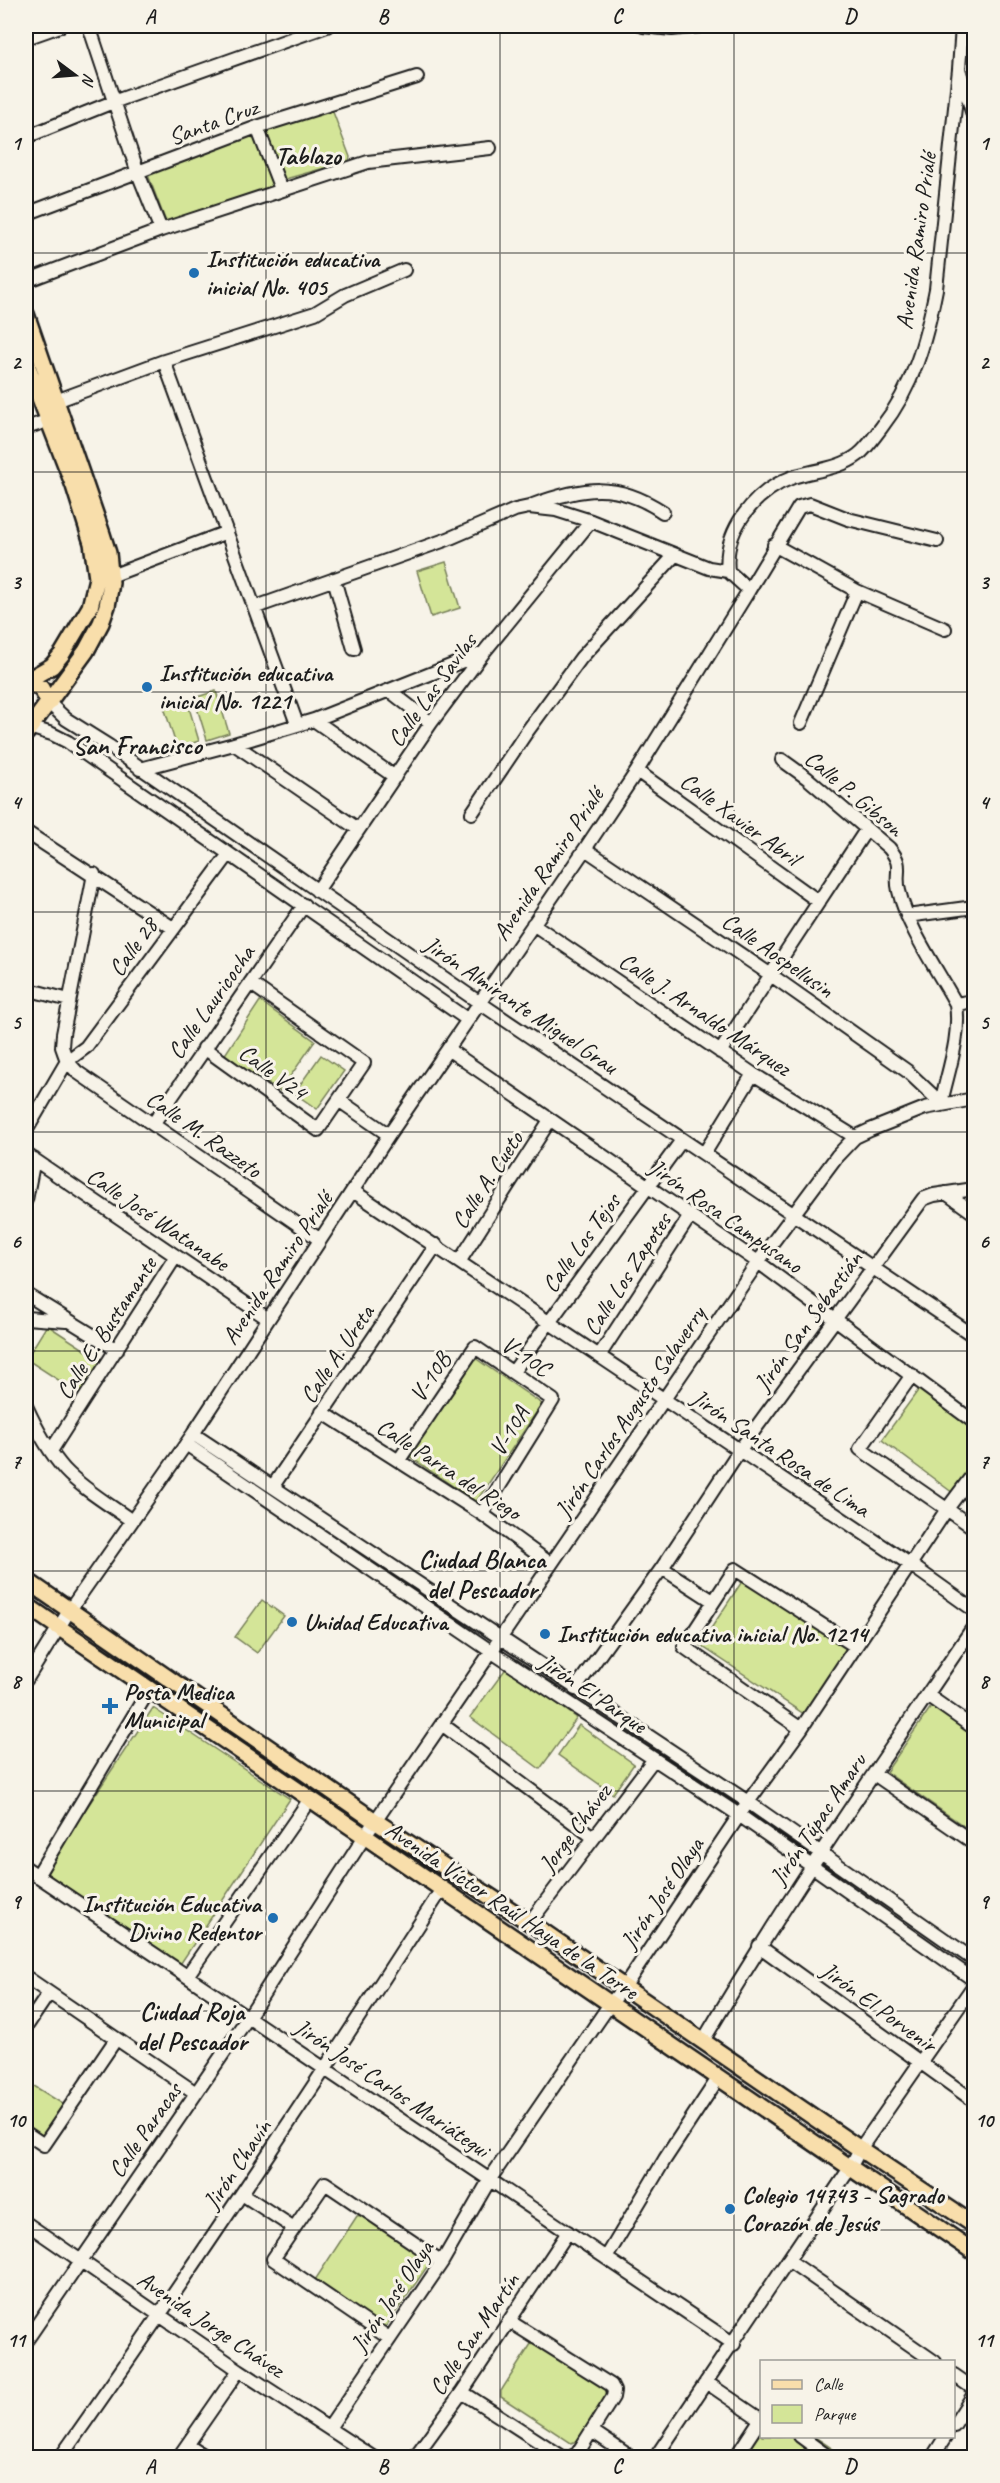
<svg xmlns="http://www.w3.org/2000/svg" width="1000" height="2483" font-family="Caveat,sans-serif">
<rect width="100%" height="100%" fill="#f7f3e8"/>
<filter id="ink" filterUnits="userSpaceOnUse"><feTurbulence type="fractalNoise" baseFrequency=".0167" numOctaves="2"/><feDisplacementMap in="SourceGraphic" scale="12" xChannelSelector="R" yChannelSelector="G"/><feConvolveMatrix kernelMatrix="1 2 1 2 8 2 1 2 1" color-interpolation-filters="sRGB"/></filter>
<g filter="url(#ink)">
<path fill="#d4e598" stroke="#78805a" stroke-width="1.5" d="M329,110L333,112L350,157L349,161L282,180L265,133L267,129Z
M252,134L255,136L273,184L272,188L166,222L148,175Z
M446,562L460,608L431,617L417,571Z
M216,691L229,733L207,740L194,698Z
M187,701L199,741L177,748L164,707Z
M260,1001L315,1041L280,1091L224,1056Z
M321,1055L344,1071L317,1109L294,1093Z
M47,1325L102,1361L80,1394L26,1359Z
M475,1358L542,1404L476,1502L409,1456Z
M922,1385L974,1424V1463L953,1493L882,1440Z
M743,1580L852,1648L807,1716L700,1645Z
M262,1600L284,1616L257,1653L235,1637Z
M507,1667L577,1718L540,1769L470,1717Z
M933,1704L974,1733V1833L886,1772Z
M153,1708L290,1799L181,1963L44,1872Z
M579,1725L634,1764L613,1794L558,1755Z
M26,2081L63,2104L43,2136L26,2124Z
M364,2215L427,2258L429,2264L384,2329L315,2280L357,2216Z
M535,2343L608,2389L609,2394L577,2441L571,2443L501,2397V2391L531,2344Z
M761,2429L762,2436L815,2437L845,2457L742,2458Z"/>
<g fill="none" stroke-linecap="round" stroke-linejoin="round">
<g stroke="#1c1c1c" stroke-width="16">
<path id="minor" d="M89,26L138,173L161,230
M643,26L672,29L701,26
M962,26L959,69L974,118
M26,38L60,26
M257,127L281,189
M26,137L113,102L327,26
M26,214L257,127L417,77
M26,281L161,230L368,162L490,148
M164,361L297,724
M56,401L164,361L315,313L345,295L404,270
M26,428L47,421
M533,505C582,487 617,481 663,512
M774,545L857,591L945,629
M111,576L227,532
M334,579L354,649
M749,590L799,507L810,504L848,519L937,541
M256,607L448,539L515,510L529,507L556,510L591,521L709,568L728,571
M390,691L431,723
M49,703L66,719L109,746L480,1003L974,1336
M314,720L395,777
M801,723L857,591
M29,727L52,734L68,742L468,1020
M234,744L358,829
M782,760L807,778L889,848C905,867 894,871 899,891C908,929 937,969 956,1004C961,1037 948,1071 941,1103
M140,769L234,744L314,720L483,653
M637,771L818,901
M472,813L526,733L581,658L675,555
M26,832L173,928
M585,849L771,975L907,1071L941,1103
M229,854L86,1047L67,1061L77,1072L319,1239
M317,891L431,723L484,652L591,521
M907,916L974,907
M533,924L753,1074L855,1137
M26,989L69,1000
M956,1004L974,1001
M204,1048L318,1130L364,1063L250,983
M449,1050L758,1262L974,1422
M720,1052L866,830
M340,1101L389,1135
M153,1124L304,905
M26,1131L67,1061L62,1047L63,1034L94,874
M26,1154L267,1318
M704,1154L753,1074
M353,1191L911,1565L974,1610
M946,1193L974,1213
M26,1200L34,1159
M459,1262L550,1120
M26,1294L117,1350
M26,1318L66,1321
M599,1356L690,1216
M513,1372L682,1140
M912,1375L860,1449L974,1528
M26,1406C36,1428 48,1451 65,1470C84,1490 110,1505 132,1521
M322,1412L482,1514L551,1564
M193,1434L748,1802L974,1960
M186,1444L492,1652L739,1815L974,1980
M51,1451L176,1256
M399,1460L475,1347L553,1400L482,1514
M273,1486L436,1245
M662,1568L713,1601
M26,1680L69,1611L193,1434L389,1135L585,849L637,771L749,590L728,571C723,530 755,491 793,477C814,470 840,469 858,455C867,448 874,437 881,428C914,386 926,340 936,289L959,69
M575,1689L662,1568L739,1451L923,1199L934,1195L974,1189
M927,1695L974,1728
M443,1725L593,1837
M801,1729L684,1647L735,1569L855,1646
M874,1774L974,1843
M26,1868L734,2344
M37,1876L149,1690
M530,1922L654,1759
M759,1946L974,2101
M187,1976L310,1799
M26,1977L196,2093
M26,2027L49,1993
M703,2041C787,1898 881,1763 974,1626
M26,2133L44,2145L116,2039
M242,2194L294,2228
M26,2223L239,2370L374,2458
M606,2258L665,2159L719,2077
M788,2260L935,2362
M509,2321L611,2385L614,2391L613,2397L577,2454L569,2458
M389,2338L273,2259L325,2183L442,2262
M26,2341L249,2016L365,1836L758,1262L837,1156L855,1137L870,1130L925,1108L974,1099
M954,2375L974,2389
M706,2382L760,2419
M462,2392L561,2456L569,2458
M954,2425L974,2394
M329,2428L442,2262L490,2179L610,2004L625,1986L748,1802L801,1729L947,1509L974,1473
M592,2431L632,2458
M800,2436L830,2458
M187,2445L207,2458
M60,2458C192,2271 318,2081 442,1889
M178,2458L239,2370
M414,2458L462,2392L568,2232
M655,2458L850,2168L860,2149L974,1985
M735,2458L762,2417
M932,2458L946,2436"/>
</g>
<g stroke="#1c1c1c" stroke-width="20">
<path id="major" d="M26,314L102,534L108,553L111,583L107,606L101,623L86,651L26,733
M26,362L74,486L92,543L97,578L90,607L62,654L52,666L26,681
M26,683L41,688L49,703
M26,1580L375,1821L535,1926L860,2149L974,2225
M26,1605L974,2252"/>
</g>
<use href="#minor" stroke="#f7f3e8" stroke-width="12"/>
<use href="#major" stroke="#f8deab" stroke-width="15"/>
</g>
</g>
<path fill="none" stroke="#1c1c1c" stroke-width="1.5" stroke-opacity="0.55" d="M266,26V2458M500,26V2458M734,26V2458M26,253H974M26,472H974M26,692H974M26,912H974M26,1132H974M26,1351H974M26,1571H974M26,1791H974M26,2011H974M26,2230H974"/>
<g fill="#1f6fb2" stroke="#f7f3e8" stroke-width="2">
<circle cx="194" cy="273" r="6"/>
<circle cx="147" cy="687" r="6"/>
<circle cx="292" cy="1622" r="6"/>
<circle cx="545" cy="1634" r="6"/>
<path d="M107 1697h6v6h6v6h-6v6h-6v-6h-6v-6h6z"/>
<circle cx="273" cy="1918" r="6"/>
<circle cx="730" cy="2209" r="6"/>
</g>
<g text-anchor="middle" stroke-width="6" stroke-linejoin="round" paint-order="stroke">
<g font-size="24" fill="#1c1c1c" stroke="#f7f3e8">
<text transform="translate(213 122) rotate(-20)" y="8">Santa Cruz</text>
<text transform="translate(916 241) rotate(-82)" y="8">Avenida Ramiro Prialé</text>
<text transform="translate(432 690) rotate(-54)" y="8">Calle Las Savilas</text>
<text transform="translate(854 793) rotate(40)" y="8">Calle P. Gibson</text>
<text transform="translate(740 819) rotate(36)" y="8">Calle Xavier Abril</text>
<text transform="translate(548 864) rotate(-56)" y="8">Avenida Ramiro Prialé</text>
<text transform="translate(133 947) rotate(-54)" y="8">Calle 28</text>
<text transform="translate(778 955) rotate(35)" y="8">Calle Aospellusin</text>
<text transform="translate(211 1002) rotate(-55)" y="8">Calle Lauricocha</text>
<text transform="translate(521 1005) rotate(34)" y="8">Jirón Almirante Miguel Grau</text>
<text transform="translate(705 1014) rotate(34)" y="8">Calle J. Arnaldo Márquez</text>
<text transform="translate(273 1072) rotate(36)" y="8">Calle V24</text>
<text transform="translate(204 1134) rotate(35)" y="8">Calle M. Razzeto</text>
<text transform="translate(487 1180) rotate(-57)" y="8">Calle A. Cueto</text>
<text transform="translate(726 1216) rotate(35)" y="8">Jirón Rosa Campusano</text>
<text transform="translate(158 1219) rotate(34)" y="8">Calle José Watanabe</text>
<text transform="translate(581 1243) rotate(-54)" y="8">Calle Los Tejos</text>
<text transform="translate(277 1268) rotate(-56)" y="8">Avenida Ramiro Prialé</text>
<text transform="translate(627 1274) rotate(-57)" y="8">Calle Los Zapotes</text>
<text transform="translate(808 1321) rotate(-54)" y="8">Jirón San Sebastián</text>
<text transform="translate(106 1328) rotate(-57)" y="8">Calle E. Bustamante</text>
<text transform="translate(337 1354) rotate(-56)" y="8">Calle A. Ureta</text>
<text transform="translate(526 1356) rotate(34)" y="8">V-10C</text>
<text transform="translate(430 1377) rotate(-56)" y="8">V-10B</text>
<text transform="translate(630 1412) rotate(-56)" y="8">Jirón Carlos Augusto Salaverry</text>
<text transform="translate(509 1431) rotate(-58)" y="8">V-10A</text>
<text transform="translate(781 1453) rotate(34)" y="8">Jirón Santa Rosa de Lima</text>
<text transform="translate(449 1469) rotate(33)" y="8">Calle Parra del Riego</text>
<text transform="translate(593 1693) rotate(34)" y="8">Jirón El Parque</text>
<text transform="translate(818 1819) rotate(-56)" y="8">Jirón Túpac Amaru</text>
<text transform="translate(575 1828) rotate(-53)" y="8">Jorge Chávez</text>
<text transform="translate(662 1893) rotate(-56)" y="8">Jirón José Olaya</text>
<text transform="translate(512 1910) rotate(34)" y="8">Avenida Víctor Raúl Haya de la Torre</text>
<text transform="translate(879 2007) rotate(36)" y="8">Jirón El Porvenir</text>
<text transform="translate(392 2088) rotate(34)" y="8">Jirón José Carlos Mariátegui</text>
<text transform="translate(145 2130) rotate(-55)" y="8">Calle Paracas</text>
<text transform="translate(237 2164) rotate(-56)" y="8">Jirón Chavín</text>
<text transform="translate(392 2296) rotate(-56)" y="8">Jirón José Olaya</text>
<text transform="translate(211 2324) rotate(34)" y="8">Avenida Jorge Chávez</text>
<text transform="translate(474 2334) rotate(-56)" y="8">Calle San Martín</text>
</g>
<g font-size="24" font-weight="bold" fill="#1c1c1c" stroke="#f7f3e8" text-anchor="start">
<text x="206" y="267">Institución educativa<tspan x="206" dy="28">inicial No. 405</tspan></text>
<text x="159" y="681">Institución educativa<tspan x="159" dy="28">inicial No. 1221</tspan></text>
<text x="304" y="1630">Unidad Educativa</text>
<text x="557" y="1642">Institución educativa inicial No. 1214</text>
<text x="124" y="1700">Posta Medica<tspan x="124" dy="28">Municipal</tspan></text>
<text x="261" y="1912" text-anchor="end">Institución Educativa<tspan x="261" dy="28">Divino Redentor</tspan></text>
<text x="742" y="2203">Colegio 14743 - Sagrado<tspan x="742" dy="28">Corazón de Jesús</tspan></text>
</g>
<g font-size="26" font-weight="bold" fill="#1c1c1c" stroke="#f7f3e8">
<text x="308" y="164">Tablazo</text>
<text x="137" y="754">San Francisco</text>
<text x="482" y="1568">Ciudad Blanca<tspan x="482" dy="30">del Pescador</tspan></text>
<text x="192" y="2020">Ciudad Roja<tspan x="192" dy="30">del Pescador</tspan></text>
</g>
</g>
<rect width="1000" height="2483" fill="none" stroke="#f7f3e8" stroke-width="66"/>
<rect x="760" y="2360" width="195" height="78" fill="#f7f3e8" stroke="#9f9d96" stroke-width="1.5"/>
<rect x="772" y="2380" width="30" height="9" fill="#f8deab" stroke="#9f9d96" stroke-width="1.5"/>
<text x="814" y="2390" font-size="18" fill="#1c1c1c">Calle</text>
<rect x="772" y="2405" width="30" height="18" fill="#d4e598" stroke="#9f9d96" stroke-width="1.5"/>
<text x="814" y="2420" font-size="18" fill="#1c1c1c">Parque</text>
<g transform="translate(75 75) rotate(106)" stroke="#f7f3e8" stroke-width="4.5" paint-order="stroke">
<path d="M0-4.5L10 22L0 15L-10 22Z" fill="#1c1c1c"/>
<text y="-9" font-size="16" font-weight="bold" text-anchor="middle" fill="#1c1c1c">N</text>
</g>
<rect x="33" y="33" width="934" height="2417" fill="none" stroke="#1c1c1c" stroke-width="2"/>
<g font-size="20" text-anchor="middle" font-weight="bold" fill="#1c1c1c">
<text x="150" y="23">A</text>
<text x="383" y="23">B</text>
<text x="617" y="23">C</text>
<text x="850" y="23">D</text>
<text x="16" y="150">1</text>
<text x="984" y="150">1</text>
<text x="16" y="369">2</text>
<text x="984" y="369">2</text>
<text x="16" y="589">3</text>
<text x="984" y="589">3</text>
<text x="16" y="809">4</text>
<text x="984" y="809">4</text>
<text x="16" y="1029">5</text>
<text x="984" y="1029">5</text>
<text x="16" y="1248">6</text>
<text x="984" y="1248">6</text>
<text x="16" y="1468">7</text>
<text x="984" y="1468">7</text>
<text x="16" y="1688">8</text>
<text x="984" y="1688">8</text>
<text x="16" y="1908">9</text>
<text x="984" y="1908">9</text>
<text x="16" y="2127">10</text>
<text x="984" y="2127">10</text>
<text x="16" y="2347">11</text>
<text x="984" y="2347">11</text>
<text x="150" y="2473">A</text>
<text x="383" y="2473">B</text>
<text x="617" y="2473">C</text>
<text x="850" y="2473">D</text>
</g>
</svg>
